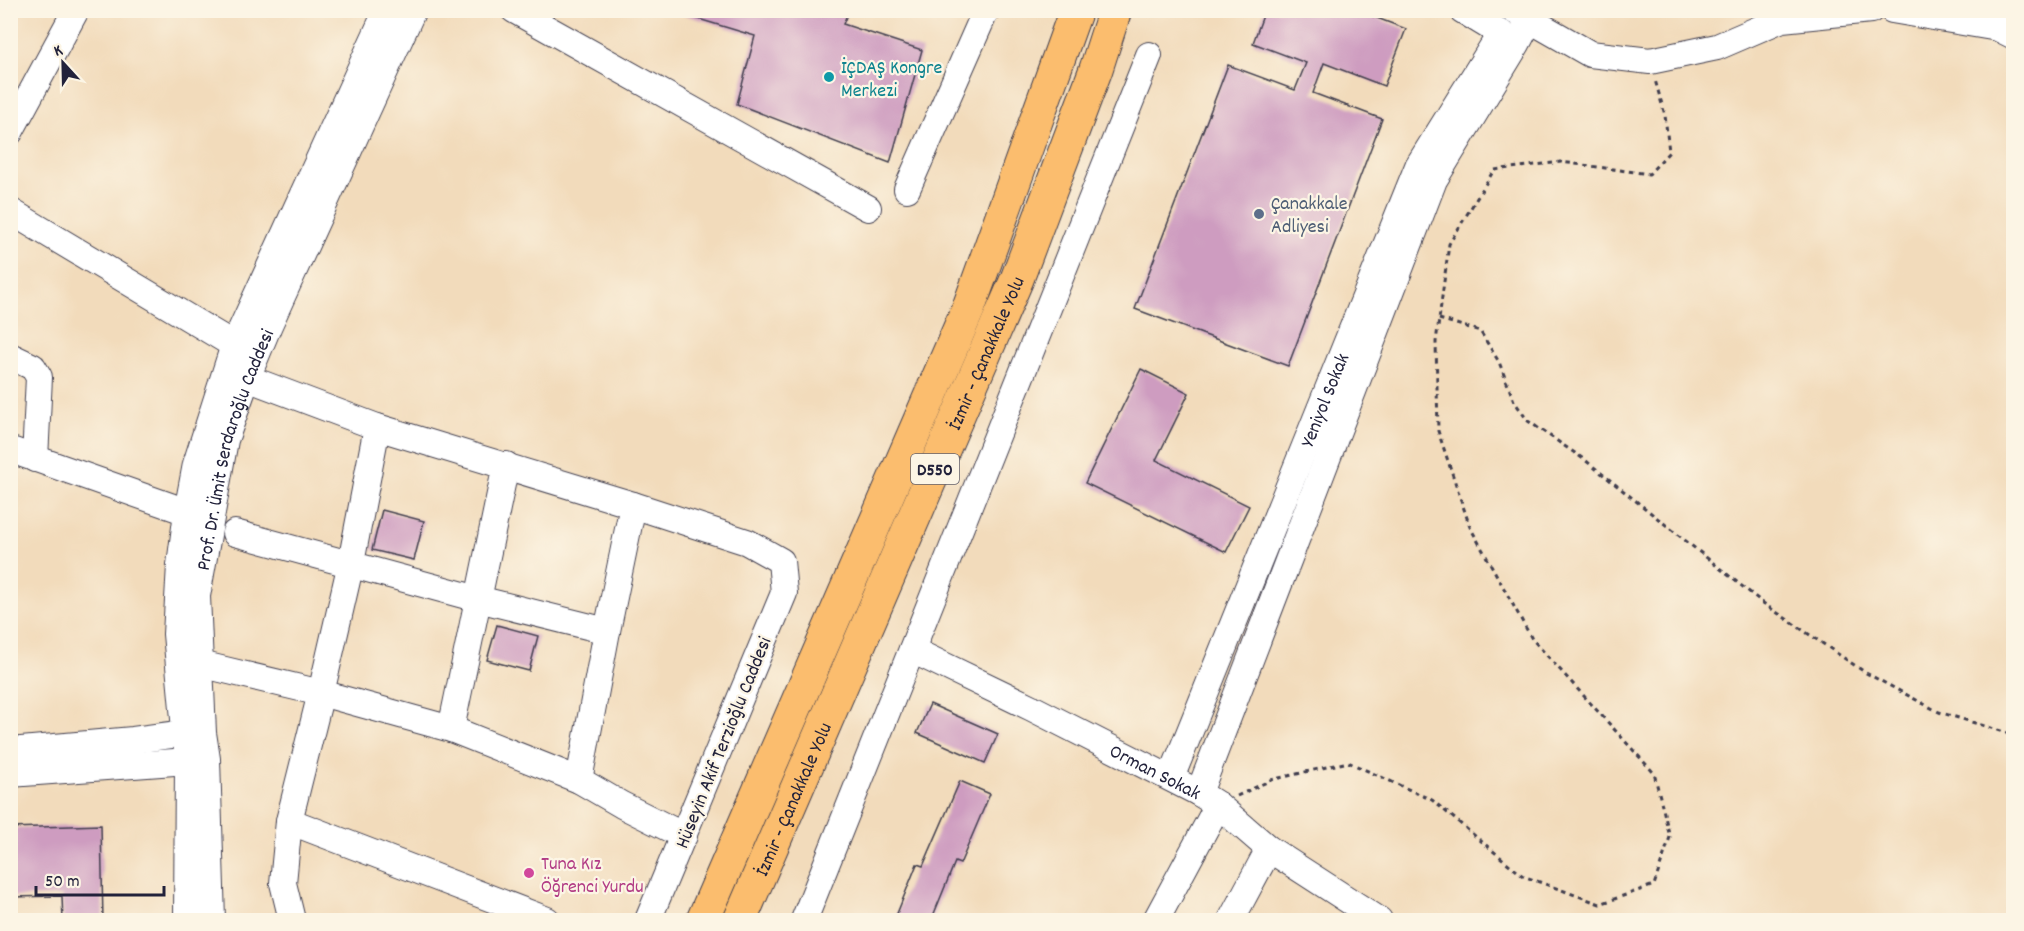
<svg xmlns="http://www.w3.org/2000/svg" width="2024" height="931" font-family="Dekko,sans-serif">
<rect width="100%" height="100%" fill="#fcf5e5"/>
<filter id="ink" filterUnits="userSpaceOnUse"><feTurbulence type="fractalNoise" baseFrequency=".0167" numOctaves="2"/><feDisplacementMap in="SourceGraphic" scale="12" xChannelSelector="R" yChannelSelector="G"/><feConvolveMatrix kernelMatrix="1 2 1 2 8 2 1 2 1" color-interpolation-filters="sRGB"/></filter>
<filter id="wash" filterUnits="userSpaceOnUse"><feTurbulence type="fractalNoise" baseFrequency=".008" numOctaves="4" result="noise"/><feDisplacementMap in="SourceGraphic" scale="24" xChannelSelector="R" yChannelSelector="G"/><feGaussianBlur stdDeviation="1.35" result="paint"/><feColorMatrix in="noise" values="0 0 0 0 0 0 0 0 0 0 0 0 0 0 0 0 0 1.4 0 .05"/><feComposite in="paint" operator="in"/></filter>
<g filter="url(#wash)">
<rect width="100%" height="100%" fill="#f2dbbb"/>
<g id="blocks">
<path fill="#ce9cc0" d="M683,10H849L843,24L922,50L890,163L737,104L755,36L682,14Z
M1265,10H1356L1406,29L1384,86L1324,63L1313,93L1382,119L1288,366L1135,309L1228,65L1295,90L1306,63L1253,43Z
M1141,369L1189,393L1156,460L1249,506L1226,552L1085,483Z
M382,510L424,521L414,560L372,550Z
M497,625L538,636L529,671L487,660Z
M930,704L998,734L985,763L917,733Z
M960,781L990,794L960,864L955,862L931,921H894L917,864L923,866Z
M101,825L103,921H63L62,896L10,897V828Z"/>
</g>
</g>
<g filter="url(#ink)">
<use href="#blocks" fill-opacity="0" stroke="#413e4e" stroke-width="1.5"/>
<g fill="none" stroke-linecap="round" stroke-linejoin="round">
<g stroke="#413e4e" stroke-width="28">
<g id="minor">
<path d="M514,10L868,208"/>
<path d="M1462,10L1513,41"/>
<path d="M1513,10L1590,54L1650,61L1717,47L1782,19L1871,10"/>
<path d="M1892,10L1998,28L2014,36"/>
<path d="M10,132L76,10"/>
<path d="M907,189L986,10"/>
<path d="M10,211L234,345L247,378L377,427L633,505L747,542L781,561L784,593L648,920"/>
<path d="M10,356L33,367L39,377L35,459"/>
<path d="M10,452L14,451L187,512"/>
<path d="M235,533L478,599L607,631"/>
<path id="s1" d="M912,650L1032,708L1199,793L1218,805L1269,849L1379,920"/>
<path d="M200,664L321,693L451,729L579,780L622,805L684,836"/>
<path d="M451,729L506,465"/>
<path d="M10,751L133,740L186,733"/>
<path d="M10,774L188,761"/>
<path id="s2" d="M1171,778L1418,166L1501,33"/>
<path d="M579,780L607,631L633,505"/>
<path d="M1199,793L1434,180L1517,44L1535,10"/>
<path d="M289,821L547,920"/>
<path d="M187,920L188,761L176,634L180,565L187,512L196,464L234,345L387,10"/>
<path id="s3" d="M212,920L207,759L203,733L197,596L225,440L247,378L269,325L413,10"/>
<path d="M292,920L283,883L289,821L321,693L351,563L377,427"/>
<path d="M804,920L1149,55"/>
<path d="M1156,920L1218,805"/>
<path d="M1231,920L1269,849"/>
</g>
</g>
<g stroke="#413e4e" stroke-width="35">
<g id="highway">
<path d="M703,920L969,307L1076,10"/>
<path id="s4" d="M740,920L1017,279L1096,69L1115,10"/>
</g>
</g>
<path stroke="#413e4e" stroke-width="3" stroke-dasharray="4.5 4.5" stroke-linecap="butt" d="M1439,319L1480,331L1499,362L1514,401L1528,421L1585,460L1763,603L1866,673L1939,712L2014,735
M1237,796L1271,780L1348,762L1432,800L1523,876L1600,904L1654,885L1670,837L1654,773L1532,639L1470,527L1438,431L1436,342L1449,244L1494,170L1561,162L1649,174L1669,152L1665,115L1655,80"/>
<use href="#minor" stroke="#fff" stroke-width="26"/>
<use href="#highway" stroke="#fbbd6e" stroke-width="33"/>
</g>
</g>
<circle fill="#0f9aa8" stroke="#fcf5e5" stroke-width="2" cx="829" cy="77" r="6"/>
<circle fill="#5c6f8a" stroke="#fcf5e5" stroke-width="2" cx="1259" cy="214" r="6"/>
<circle fill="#d1479c" stroke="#fcf5e5" stroke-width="2" cx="529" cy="873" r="6"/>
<g text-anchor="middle" stroke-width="4.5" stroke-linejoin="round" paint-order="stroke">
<rect fill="#fcf5e5" stroke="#63616e" stroke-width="1.5" x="911" y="454" width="48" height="30" rx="4.5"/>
<g font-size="18" font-weight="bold" fill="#22223b">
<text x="935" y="475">D550</text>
</g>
<g font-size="20" fill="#0d838f" stroke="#fcf5e5" text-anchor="start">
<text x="841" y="73">İÇDAŞ Kongre<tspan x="841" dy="23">Merkezi</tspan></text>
</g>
<g font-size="20" fill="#4e5e75" stroke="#fcf5e5" text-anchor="start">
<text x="1271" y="209">Çanakkale<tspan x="1271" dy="23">Adliyesi</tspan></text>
</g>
<g font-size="20" fill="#22223b" stroke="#fcf5e5">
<text dy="7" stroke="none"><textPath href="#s4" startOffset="618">İzmir - Çanakkale Yolu</textPath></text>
<text dy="7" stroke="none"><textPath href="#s2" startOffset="408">Yeniyol Sokak</textPath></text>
<text dy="7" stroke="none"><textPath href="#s3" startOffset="476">Prof. Dr. Ümit Serdaroğlu Caddesi</textPath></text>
<text transform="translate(722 742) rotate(-68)" y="7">Hüseyin Akif Terzioğlu Caddesi</text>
<text dy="7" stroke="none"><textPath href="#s1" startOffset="272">Orman Sokak</textPath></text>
<text dy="7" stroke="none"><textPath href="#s4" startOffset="132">İzmir - Çanakkale Yolu</textPath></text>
</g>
<g font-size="20" fill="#b23c85" stroke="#fcf5e5" text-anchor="start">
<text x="541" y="869">Tuna Kız<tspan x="541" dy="23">Öğrenci Yurdu</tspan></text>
</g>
</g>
<rect width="2024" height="931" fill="none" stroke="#fcf5e5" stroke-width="36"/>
<g transform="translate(63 63) rotate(338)" stroke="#fcf5e5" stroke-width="4.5" paint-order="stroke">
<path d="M0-4.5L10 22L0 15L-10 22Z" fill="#22223b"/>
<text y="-9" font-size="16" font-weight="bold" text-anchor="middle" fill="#22223b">K</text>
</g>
<path d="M36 886v9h128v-9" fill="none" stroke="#22223b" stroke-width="3"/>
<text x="45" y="886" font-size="18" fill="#22223b" stroke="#fcf5e5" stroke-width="4.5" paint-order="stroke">50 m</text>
</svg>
